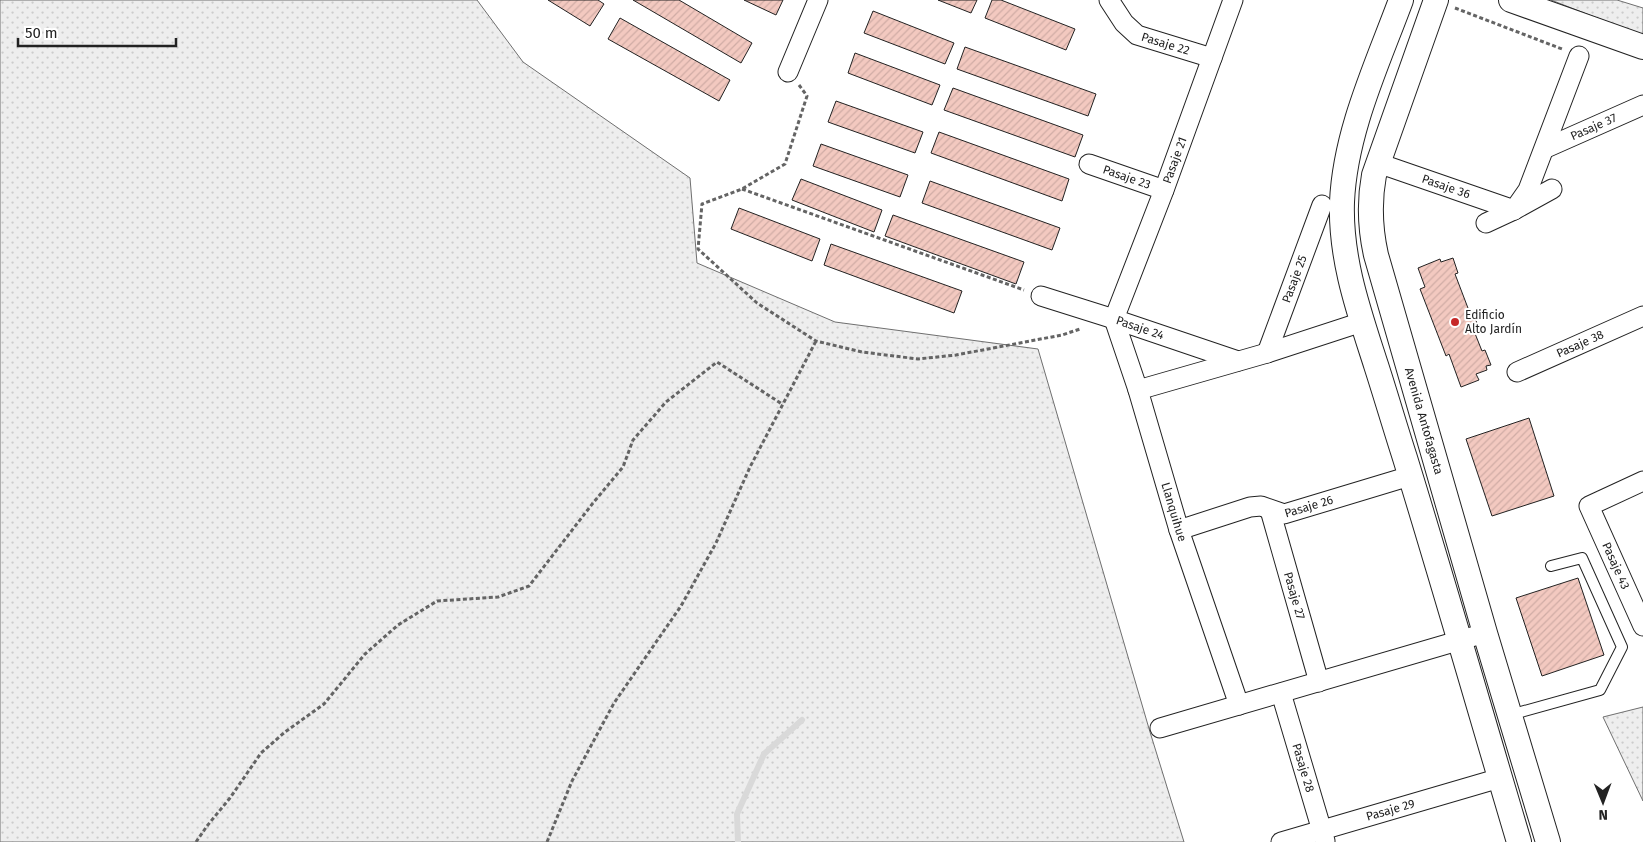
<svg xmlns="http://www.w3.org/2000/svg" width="1643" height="842" font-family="'Fira Sans',sans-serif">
<defs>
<pattern id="grass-dots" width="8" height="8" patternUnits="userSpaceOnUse" patternTransform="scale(1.25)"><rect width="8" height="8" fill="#eee"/><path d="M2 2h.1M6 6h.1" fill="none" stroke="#ccc" stroke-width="1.8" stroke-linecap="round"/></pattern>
<pattern id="building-hatch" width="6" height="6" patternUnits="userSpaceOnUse" patternTransform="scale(1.25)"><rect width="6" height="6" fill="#f3c9c0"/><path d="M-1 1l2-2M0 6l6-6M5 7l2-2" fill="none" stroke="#d0aca5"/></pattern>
</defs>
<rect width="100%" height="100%" fill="#fff"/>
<path fill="url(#grass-dots)" stroke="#6f6f6f" d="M0,0H477L523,62L690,178L697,263L835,322L1038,349L1150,732L1184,842H0Z
M1551,0H1617L1643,8V36Z
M1643,707V801L1603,717Z"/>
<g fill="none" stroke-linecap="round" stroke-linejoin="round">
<path stroke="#d9d9d9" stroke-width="6" d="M738,842L737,814L764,754L802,720"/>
</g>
<path fill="url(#building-hatch)" stroke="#222" d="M548,0H598L604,4L590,26Z
M633,0H679L752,43L741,63Z
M744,0H783L776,15Z
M938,0H977L971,13Z
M992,0H1001L1075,29L1066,50L985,18Z
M873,11L954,43L945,64L864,33Z
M620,18L730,80L719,101L608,39Z
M965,47L1096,94L1088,116L957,69Z
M855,53L940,85L932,105L848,73Z
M953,88L1083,135L1075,157L944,110Z
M836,101L923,132L915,153L828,122Z
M939,132L1069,179L1062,201L931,153Z
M821,144L908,175L900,197L813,166Z
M801,179L882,210L874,232L792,200Z
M930,181L1060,228L1052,250L922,203Z
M739,208L820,239L812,261L731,229Z
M893,215L1024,262L1016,284L885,236Z
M831,244L962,291L954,313L824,265Z
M1453,258L1458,273L1455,274L1471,316L1474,315L1479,329L1474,331L1482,351L1485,350L1491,365L1486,366L1487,370L1476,374L1479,380L1461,387L1449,354L1446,356L1420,289L1425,287L1418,268L1440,259L1441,262Z
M1529,418L1554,496L1492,516L1466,439Z
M1578,578L1604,655L1542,676L1516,598Z"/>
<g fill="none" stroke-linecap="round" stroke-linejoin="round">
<g stroke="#222" stroke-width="12">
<path id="service" d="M1510,715L1600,690L1622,647L1582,558L1551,566"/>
</g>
<g stroke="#222" stroke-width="21">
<g id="minor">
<path id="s1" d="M1109,0L1124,23L1137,35L1212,58"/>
<path d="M788,72L818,0"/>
<path id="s2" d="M1546,148L1643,105"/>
<path id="s3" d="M1378,163L1514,210L1528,190L1579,56"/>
<path id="s4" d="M1089,164L1164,190"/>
<path d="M1486,223L1514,210L1552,189"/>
<path id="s5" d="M1041,296L1114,319L1238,361"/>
<path id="s6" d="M1114,319L1138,390L1179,530L1239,705"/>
<path id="s7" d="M1114,319L1164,190L1233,0"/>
<path id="s8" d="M1267,353L1322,205"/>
<path id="s9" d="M1517,372L1643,316"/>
<path d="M1138,390L1267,353L1362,322"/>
<path id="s10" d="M1643,481L1589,506L1643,626"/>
<path id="s11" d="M1270,510L1319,682"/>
<path id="s12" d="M1179,530L1250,507L1261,506L1284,514L1410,476"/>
<path id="s13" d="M1281,693L1325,841"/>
<path d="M1160,728L1485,633"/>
<path id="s14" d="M1281,842L1500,778"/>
</g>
</g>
<g stroke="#222" stroke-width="26">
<g id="tertiary">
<path d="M1401,0C1377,65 1345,132 1342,202C1340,259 1359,312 1376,365C1386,396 1395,427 1405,458C1444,585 1481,714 1519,842"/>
<path id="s15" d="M1436,0L1374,175C1369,202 1370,228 1376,255L1485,633L1548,842"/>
<path d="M1511,0L1643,47"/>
</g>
</g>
<path stroke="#646464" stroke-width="3" stroke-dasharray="4 2.5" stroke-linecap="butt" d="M1455,8L1562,49
M799,85L807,96L785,164L742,189L702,204L698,249L757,303L816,341L862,352L918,359L956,355L1062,335L1080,329
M742,189L1024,290
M196,842L207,826L230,798L261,753L285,732L324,704L365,654L398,625L437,601L498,597L529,586L593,503L623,467L633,440L666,402L717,362L782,404
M547,842L572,781L614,703L681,606L716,543L750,467L816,341"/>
<use href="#service" stroke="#fff" stroke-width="10"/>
<use href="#minor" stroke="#fff" stroke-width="19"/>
<use href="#tertiary" stroke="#fff" stroke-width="24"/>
</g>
<circle fill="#c62828" stroke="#fff" stroke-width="2" cx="1455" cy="322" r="5"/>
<g text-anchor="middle" stroke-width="4" stroke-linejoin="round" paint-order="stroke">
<g font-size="12" fill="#222" stroke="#fff">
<text dy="4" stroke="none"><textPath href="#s1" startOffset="75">Pasaje 22</textPath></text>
<text dy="4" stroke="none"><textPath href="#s2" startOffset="52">Pasaje 37</textPath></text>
<text dy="4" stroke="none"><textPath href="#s7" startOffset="170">Pasaje 21</textPath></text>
<text dy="4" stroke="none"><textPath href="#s4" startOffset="40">Pasaje 23</textPath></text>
<text dy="4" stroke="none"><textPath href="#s3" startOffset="72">Pasaje 36</textPath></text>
<text dy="4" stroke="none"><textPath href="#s8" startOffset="79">Pasaje 25</textPath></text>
<text dy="4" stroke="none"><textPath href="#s5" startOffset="104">Pasaje 24</textPath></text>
<text dy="4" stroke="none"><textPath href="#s9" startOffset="69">Pasaje 38</textPath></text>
<text dy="4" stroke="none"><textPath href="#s15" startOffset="439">Avenida Antofagasta</textPath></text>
<text dy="4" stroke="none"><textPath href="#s12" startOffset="136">Pasaje 26</textPath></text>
<text dy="4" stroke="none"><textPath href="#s6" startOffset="202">Llanquihue</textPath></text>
<text dy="4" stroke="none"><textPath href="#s10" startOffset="125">Pasaje 43</textPath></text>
<text dy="4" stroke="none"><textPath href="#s11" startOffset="89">Pasaje 27</textPath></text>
<text dy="4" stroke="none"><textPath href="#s13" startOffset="78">Pasaje 28</textPath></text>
<text dy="4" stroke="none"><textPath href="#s14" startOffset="114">Pasaje 29</textPath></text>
</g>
<g font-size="12" fill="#222" stroke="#fff" text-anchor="start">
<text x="1465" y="319">Edificio<tspan x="1465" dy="14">Alto Jardín</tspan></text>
</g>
</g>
<g transform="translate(1603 802) rotate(179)" stroke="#ffffff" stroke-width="4" paint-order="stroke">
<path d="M0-4L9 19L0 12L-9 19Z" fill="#222222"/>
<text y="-8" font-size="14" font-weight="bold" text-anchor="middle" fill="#222222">N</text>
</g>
<path d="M18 38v8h158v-8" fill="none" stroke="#222222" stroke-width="2.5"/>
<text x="25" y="38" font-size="15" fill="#222222" stroke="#ffffff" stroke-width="4" paint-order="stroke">50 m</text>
</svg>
